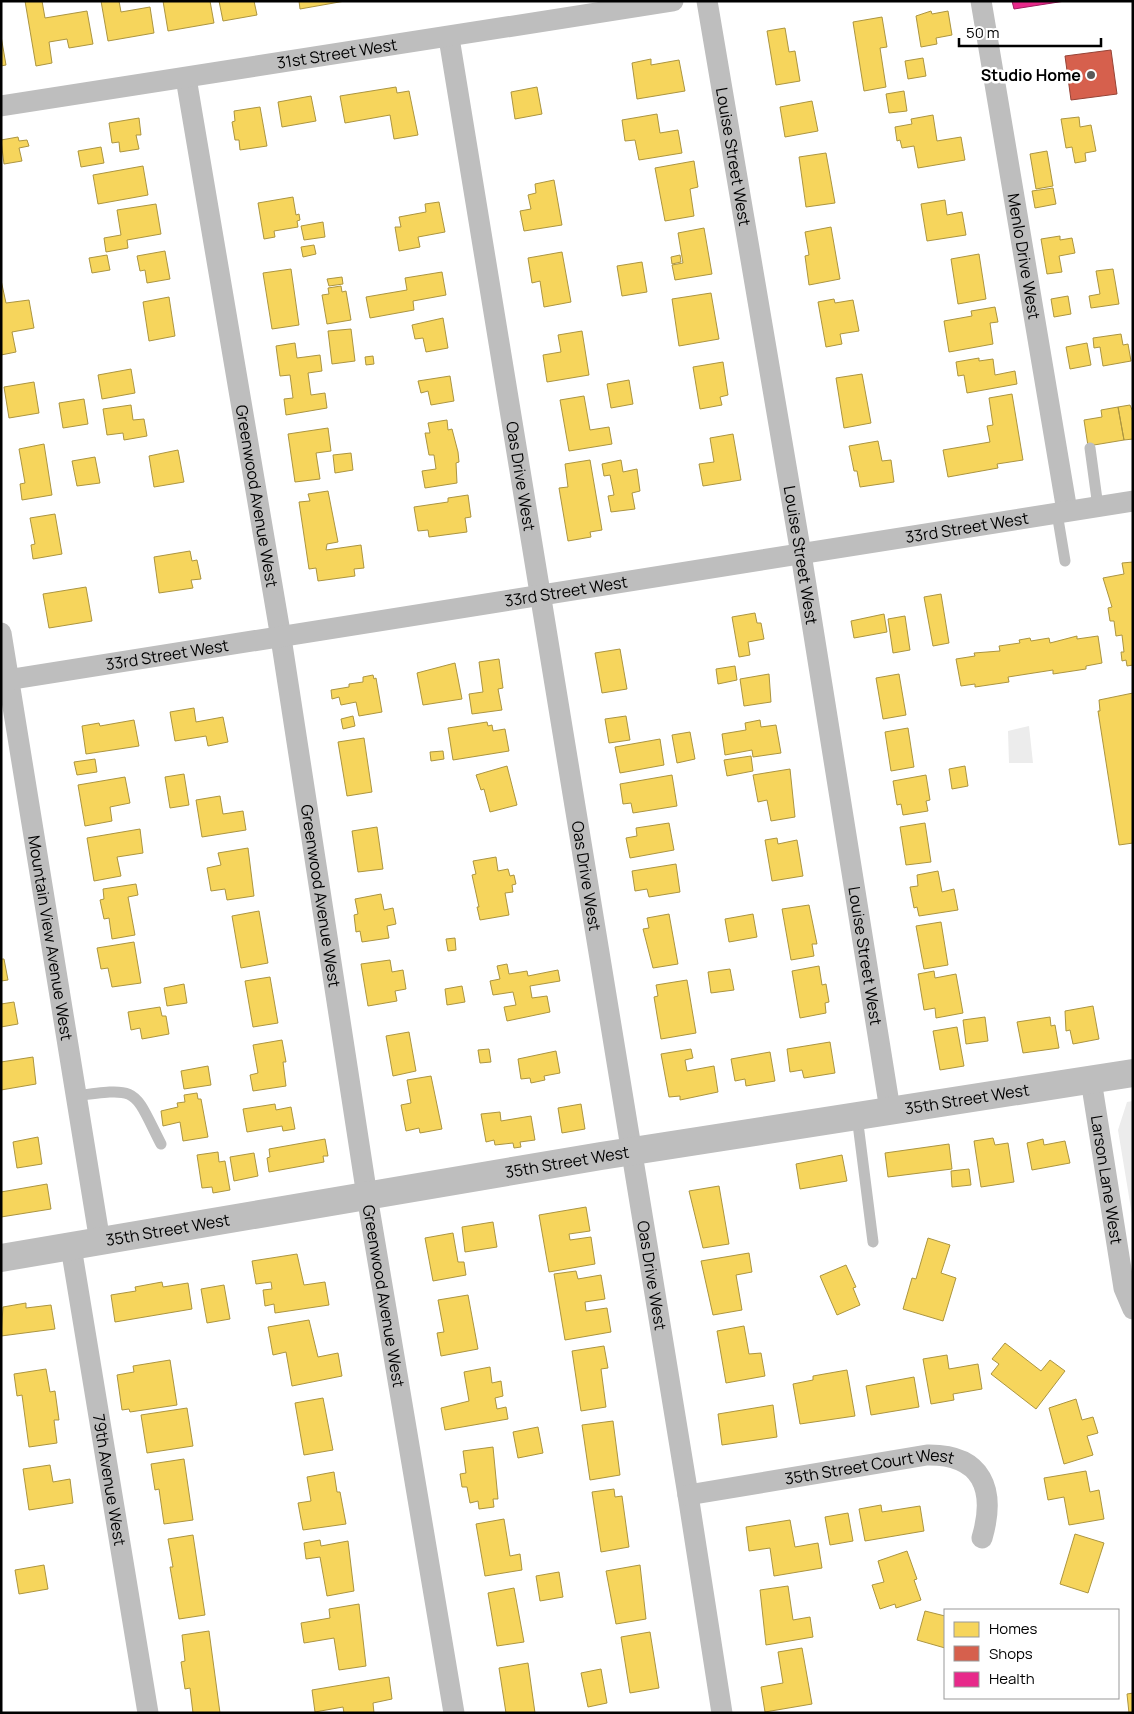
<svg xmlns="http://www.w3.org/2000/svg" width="1134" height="1714" font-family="Manrope,sans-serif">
<rect width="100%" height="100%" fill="#fff"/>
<path fill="#ececec" d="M1029,726L1033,763H1009L1008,731Z
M1133,1101V1221L1118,1130L1127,1102Z"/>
<path fill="#f6d55c" stroke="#ac9540" d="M25,1H42L45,18L87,11L93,44L69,48L67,39L49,42L52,63L36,66Z
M101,1H119L121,12L150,7L154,33L108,41Z
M163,1H210L214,23L168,31Z
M219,1H254L257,15L223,21Z
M299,1H345L300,9Z
M931,11L932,14L948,11L952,35L936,38L937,44L921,47L916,16Z
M882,17L887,47L880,48L886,87L864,91L853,22Z
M785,28L789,52L795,51L800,81L776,85L767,31Z
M1,36L6,65L1,66Z
M923,58L926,76L908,79L905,61Z
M651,59V65L679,60L685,91L637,99L632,63Z
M396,87L397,93L409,91L418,135L394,139L390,115L345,123L340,96Z
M537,87L542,114L515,119L511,92Z
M904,91L907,111L889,113L886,94Z
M311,96L316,121L282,127L278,102Z
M812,101L818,131L785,137L780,107Z
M260,107L267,146L240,150L239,140H235L232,122L235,121L234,111Z
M657,114L660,133L678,130L682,153L639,160L635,140L625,141L622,120Z
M933,115L937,141L961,137L965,160L918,168L914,146L902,148L900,140L897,141L895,127L912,124L911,119Z
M1079,117L1080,127L1091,125L1096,151L1085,153L1086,161L1075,163L1072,147L1066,148L1061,119Z
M139,118L141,135H136L139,149L120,152L119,142L112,143L109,123Z
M18,137L19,141L27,140L29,146L19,148L22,161L4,164L1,140Z
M101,147L104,163L81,167L78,151Z
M1047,151L1053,186L1036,189L1030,154Z
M826,153L835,203L806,207L799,157Z
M694,161L698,187L690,189L694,216L665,221L655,168Z
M143,166L148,195L98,204L93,175Z
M554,180L562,225L524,231L520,211L531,209L528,195L536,193L535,184Z
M1053,188L1056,204L1035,208L1032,191Z
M293,197L296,215L299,214L300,220L297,221L298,227L274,231L275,237L264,239L258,203Z
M945,200L947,215L962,212L966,235L927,241L921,204Z
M439,202L445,232L418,237L420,247L399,251L395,227H401L399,217L426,212L425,204Z
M156,204L161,234L127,240L128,248L106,252L104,238L121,235L117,210Z
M323,222L325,237L304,240L301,226Z
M831,227L840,279L809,285L805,256L809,255L805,232Z
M704,228L712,274L675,280L672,265L683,263L678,233Z
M1060,236V240L1072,238L1075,253L1059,256L1062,272L1047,274L1041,239Z
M314,245L316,254L303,257L301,247Z
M165,251L170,279L147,283L145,270L140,271L137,256Z
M562,252L571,302L544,307L540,281L532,283L528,258Z
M979,254L986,299L958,304L951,259Z
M107,255L110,270L92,273L89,258Z
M680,255L681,262L672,264L671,257Z
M642,262L647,292L622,296L617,266Z
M291,269L299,325L272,329L263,273Z
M1113,269L1119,304L1091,308L1089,296L1100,294L1096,271Z
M442,272L446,295L413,301L414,310L370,318L366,297L407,290L405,278Z
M342,277L343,284L329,286L327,279Z
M1,280L6,303L29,300L34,328L12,332L16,352L1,355Z
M341,286L342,292L346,291L351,320L327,324L322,295L329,294L328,288Z
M711,293L719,339L679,346L672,299Z
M1068,296L1071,314L1054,317L1051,299Z
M169,297L175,336L149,341L143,302Z
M834,299L835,303L853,300L859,331L840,334L842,344L826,347L818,302Z
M995,307L998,322L990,323L993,344L949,352L944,321L972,316L971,311Z
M443,318L448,348L426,352L423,338L415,339L412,325Z
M351,329L355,361L332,364L328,331Z
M582,331L589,375L547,382L543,355L561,352L558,335Z
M1121,334L1123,345L1128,344L1131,361L1103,366L1100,347L1094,348L1093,338Z
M295,343L297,358L320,355L322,371L308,373L311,395L325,393L327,408L286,415L284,399L293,398L290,375L280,376L276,346Z
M1087,343L1091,365L1070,369L1066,347Z
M373,356L374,364L366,365L365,357Z
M979,358V361L993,359L995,375L1015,371L1017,384L967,393L964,375L958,376L956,362Z
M723,362L728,395L720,397L722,405L700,409L693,367Z
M131,369L135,393L102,399L98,375Z
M862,374L871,423L844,428L836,378Z
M450,376L454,401L431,405L428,391L421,393L418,381Z
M629,380L633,404L611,408L607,384Z
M34,382L39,413L9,418L4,387Z
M1012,394L1023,460L997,464L998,468L948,477L943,450L990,442L987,426L993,425L989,398Z
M584,396L590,430L609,427L612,444L569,451L560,400Z
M84,399L88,424L63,428L59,403Z
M131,405L133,420L144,419L147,436L124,440L123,433L107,435L103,409Z
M1130,405L1133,412V439L1124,440L1118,407Z
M1118,407L1124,440L1088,446L1084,420L1102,417L1101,410Z
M447,420L448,430L452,429L458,452L459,462L456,463L457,483L425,488L422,471L436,469L434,455H429L425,433H430L428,423Z
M328,428L331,451L316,453L320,479L295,482L288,434Z
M733,434L741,480L703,486L699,464L714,462L710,438Z
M878,441L882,461L891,460L894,482L860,487L857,471H854L849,446Z
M44,444L52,495L22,500L20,484L25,483L19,449Z
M178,450L184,482L154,487L149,456Z
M351,453L353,470L335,473L333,455Z
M95,457L100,483L77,486L72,461Z
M590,460L602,530L590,532L591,537L568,541L559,488L568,487L565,464Z
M621,460L623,472L637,469L640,491L632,493L635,509L611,512L608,496L614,495L610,475L604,476L602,464Z
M328,491L338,542L327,544L326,550L361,545L364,568L354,569L355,576L318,581L316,568L309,569L299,502L310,501L308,494Z
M468,495L471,517L465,518L467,532L429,537L428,530L418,531L414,507L448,502V498Z
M55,514L62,554L33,559L31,545L35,544L30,518Z
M190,551L192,561L197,560L201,579L191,580L193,588L159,593L154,557Z
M1133,562V665L1127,666L1126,660L1122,661L1121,652H1124L1122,635L1116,636L1114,621H1110L1108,608L1112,607L1103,578L1124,574L1122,563Z
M86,587L92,621L49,628L43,594Z
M941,594L949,643L933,646L924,597Z
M755,613L757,623H761L764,639L748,642L750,655L739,657L732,617Z
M884,614L887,632L854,638L851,621Z
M905,616L910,650L893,653L888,619Z
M1077,636V639L1098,636L1102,663L1086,666V669L1053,674V670L1008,677L1009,682L975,687V684L961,686L956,659L975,656L974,653L1000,651L999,646L1020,643L1019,640L1030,638L1031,641L1049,638L1050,643Z
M620,649L627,689L602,693L595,653Z
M499,659L503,688L498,689L502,710L472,714L469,694L483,692L479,662Z
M455,663L462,699L423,705L417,673Z
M735,666L737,680L718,684L716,669Z
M769,674L771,702L744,706L740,679Z
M899,674L906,715L883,719L876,678Z
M373,675L374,679L376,678L382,712L359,716L356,702L341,705L339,697L332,699L331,690L349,687V684L363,682V677Z
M1133,693V843L1119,845L1098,711H1100L1099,700Z
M194,708L196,722L223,717L228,742L208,746L206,736L175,741L170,712Z
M353,716L355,726L343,729L341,719Z
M626,716L630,740L609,743L605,719Z
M134,720L139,746L86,754L82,726L99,723L100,726Z
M760,720L761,727L776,725L781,753L753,757L752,750L725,755L722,734L746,730L745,723Z
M487,722L488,726L492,725L493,731L505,729L509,751L453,760L448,728Z
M908,728L914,767L891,771L885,732Z
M690,732L695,759L677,763L672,735Z
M364,738L372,792L347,796L338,742Z
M660,739L664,765L620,773L615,747Z
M443,751L444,759L431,761L430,752Z
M751,756L753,771L727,776L724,760Z
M95,759L97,772L77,775L74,762Z
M507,766L517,805L490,812L484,789L481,790L476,775Z
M965,766L968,786L952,789L949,769Z
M790,769L795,817L771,821L767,800L758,802L753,775Z
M184,774L189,805L170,808L165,777Z
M672,775L677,806L633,813L631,803L623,804L620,784Z
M926,775L930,800L926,801L928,811L903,815L901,804L897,805L893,781Z
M125,777L130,803L110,807L112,821L85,826L78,785Z
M220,796L223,814L243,811L246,830L202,837L196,800Z
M669,823L674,850L630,858L626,838L637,836L636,828Z
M925,823L931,862L906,865L900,827Z
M377,827L383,869L358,872L352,831Z
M140,829L143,853L117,857L121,876L94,881L87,838Z
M777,838L778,844L797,840L803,876L772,881L765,840Z
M248,848L254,896L227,900L225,889L211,891L207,868L221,865L218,853Z
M496,857L498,871L508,869L510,876L514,875L516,884L512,885L513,892L505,893L509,915L480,920L477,907H479L472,875L476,874L473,861Z
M676,864L680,892L649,897L647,889L635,891L632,871Z
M938,871L942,892L954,889L958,910L919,916L917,907L914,908L910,887L918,886L917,875Z
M136,884L138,895L128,897L135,935L112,939L109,918L104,919L100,900L104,899L103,889Z
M381,894L384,910L393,908L396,924L387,926L389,938L362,942L360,931L356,932L354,915L358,914L355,899Z
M809,905L817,944H812L814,956L791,960L782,909Z
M259,911L268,963L241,968L232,916Z
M669,914L678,964L653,968L643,929L649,928L647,918Z
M753,914L757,937L729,942L725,919Z
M941,922L948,965L924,969L916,926Z
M455,938L456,950L448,951L446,939Z
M134,942L141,983L112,987L108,968L101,969L97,948Z
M1,959H4L8,980L1,981Z
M390,960L392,972L403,970L406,989L395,991L397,1001L368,1006L361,964Z
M507,964L509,974L527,971L528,976L558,970L560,981L530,986L532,998L547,996L550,1012L507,1021L504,1007L516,1005L513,992L493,995L490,981L500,979L497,966Z
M819,966L822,985L826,984L829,1002L825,1003L826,1013L800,1018L792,971Z
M730,969L734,990L711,993L708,972Z
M934,971L935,978L956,974L963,1013L936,1018L935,1008L924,1010L918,974Z
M270,977L278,1023L253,1027L245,981Z
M687,980L696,1033L661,1039L654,997L658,996L656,985Z
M184,984L187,1003L167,1006L164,988Z
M462,986L465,1002L447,1005L445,989Z
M14,1002L18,1024L1,1027V1004Z
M1093,1006L1099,1039L1073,1044L1070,1030L1066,1031L1065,1011Z
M160,1007L162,1016H166L169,1034L142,1039L140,1028L131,1030L128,1012Z
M985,1017L988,1041L966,1044L963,1020Z
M1050,1017L1051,1026L1055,1025L1059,1048L1023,1053L1017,1022Z
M957,1027L964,1066L940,1070L933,1031Z
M409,1032L416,1071L393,1076L386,1036Z
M282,1040L286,1062H283L286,1086L253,1091L250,1075L258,1073L253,1045Z
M830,1042L835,1073L804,1078L802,1070L790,1072L787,1049Z
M489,1049L491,1062L480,1063L478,1050Z
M691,1049L693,1058L685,1060L687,1071L714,1066L718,1092L680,1100V1096L669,1097L661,1054Z
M556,1051L560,1073L544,1076L545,1080L531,1083L530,1078L521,1079L518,1059Z
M770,1052L775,1081L746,1086L745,1079L735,1081L731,1059Z
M33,1057L36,1084L1,1090V1062Z
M208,1066L211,1085L184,1089L181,1071Z
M431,1076L442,1129L420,1133L419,1128L406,1131L401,1105L411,1103L407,1080Z
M197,1093L198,1099H201L208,1137L183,1141L180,1122L163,1126L161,1111L178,1107L177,1103L185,1102L184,1095Z
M275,1104L276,1110L291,1107L295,1129L283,1131L282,1126L247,1132L243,1109Z
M581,1104L585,1129L562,1133L558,1108Z
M500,1112L501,1121L531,1116L535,1140L520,1142L521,1147L514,1148L513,1143L495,1145L494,1140L486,1142L481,1114Z
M38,1137L42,1164L17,1168L13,1142Z
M993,1138L995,1145L1008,1143L1014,1182L981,1187L974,1141Z
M325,1139L328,1156H323L324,1162L269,1172L267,1158L270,1157L269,1149Z
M1043,1139L1044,1145L1065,1141L1070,1163L1032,1170L1027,1143Z
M949,1144L952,1169L888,1177L885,1153Z
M218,1152L219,1162L225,1161L230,1190L213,1193L212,1187L202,1188L197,1155Z
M254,1153L258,1176L234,1181L230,1157Z
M842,1155L847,1181L800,1189L796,1164Z
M969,1169L971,1185L952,1187L951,1171Z
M47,1184L51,1209L1,1217V1192Z
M719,1186L729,1244L703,1248L689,1191Z
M586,1207L590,1231L569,1234L570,1240L591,1237L595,1264L549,1272L539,1215Z
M493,1222L497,1247L465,1252L462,1227Z
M453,1233L458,1262H464L466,1275L433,1281L425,1238Z
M928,1238L950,1245L941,1273L956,1278L943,1321L903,1309L912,1278L916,1279Z
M749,1253L752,1272L736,1275L742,1310L713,1315L701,1261Z
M297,1254L304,1285L325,1282L329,1305L275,1313L274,1304L265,1306L263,1290L272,1289L271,1282L256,1284L252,1261Z
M846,1265L856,1287L853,1288L860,1305L837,1315L820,1276Z
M576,1271L578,1279L601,1275L605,1299L585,1302L586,1311L607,1308L611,1332L565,1340L554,1274Z
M162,1282L163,1287L188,1283L192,1309L115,1322L111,1295L136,1291L135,1287Z
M224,1285L230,1319L207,1323L201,1289Z
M468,1295L478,1349L441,1356L437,1333L444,1332L438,1300Z
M26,1303V1308L51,1305L55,1329L1,1336L3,1307Z
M309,1320L318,1357L338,1353L342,1376L292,1386L286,1352L273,1355L268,1327Z
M744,1326L749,1354L761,1353L765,1376L726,1383L717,1331Z
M1005,1343L1041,1371L1050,1360L1065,1371L1036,1409L991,1374L999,1364L992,1359Z
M604,1346L608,1368L601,1369L606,1407L581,1411L572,1351Z
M947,1355L949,1369L978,1364L982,1389L953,1394L954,1400L931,1404L923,1359Z
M170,1360L177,1405L130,1412L129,1409L122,1410L117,1375L134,1372L133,1366Z
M490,1367L492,1383L501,1381L503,1396L495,1398L497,1409L506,1407L508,1419L445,1430L441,1408L469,1401L464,1372Z
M46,1369L50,1392L55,1391L59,1420H54L57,1443L29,1447L22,1395L17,1396L14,1374Z
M847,1370L855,1416L800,1424L793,1384L813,1380V1376Z
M914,1377L919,1407L871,1415L866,1386Z
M323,1398L333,1450L304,1455L295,1403Z
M1076,1399L1082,1420L1093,1417L1098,1433L1087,1436L1093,1455L1064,1464L1049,1408Z
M773,1405L777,1437L722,1445L718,1414Z
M187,1408L193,1446L147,1453L141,1415Z
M613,1421L620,1475L590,1480L582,1425Z
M538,1427L543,1453L518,1458L513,1432Z
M493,1447L498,1499H493L494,1507L479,1509L478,1501L470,1503L467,1487H462L460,1474L466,1473L463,1451Z
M184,1459L193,1520L164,1524L159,1489L155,1490L151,1464Z
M50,1465L53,1482L70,1479L73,1503L29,1510L23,1469Z
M1086,1471L1090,1492L1099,1490L1104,1519L1069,1525L1064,1497L1048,1500L1044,1478Z
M334,1472L337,1492H340L346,1524L303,1530L298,1503L311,1501L307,1477Z
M614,1489L615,1497L622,1496L629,1547L601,1552L592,1492Z
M881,1505L882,1512L920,1506L924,1531L865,1541L859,1509Z
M848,1513L853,1541L830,1545L825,1517Z
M504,1519L510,1556L520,1554L522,1570L485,1576L476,1524Z
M790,1520L795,1547L818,1543L822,1568L774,1576L770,1548L749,1551L746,1527Z
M1075,1534L1104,1543L1088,1593L1060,1584Z
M193,1535L205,1615L179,1619L170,1567H173L168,1539Z
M320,1540L321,1546L348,1541L354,1591L327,1596L320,1557L306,1559L304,1543Z
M907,1551L917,1579L914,1580L921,1600L896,1608L895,1604L880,1609L872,1585L884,1582L878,1561Z
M44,1565L48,1589L19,1594L15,1570Z
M640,1565L646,1619L616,1624L606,1571Z
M559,1572L563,1597L540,1601L536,1576Z
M788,1586L793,1620L810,1617L813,1637L766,1645L760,1590Z
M514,1588L524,1642L497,1646L488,1593Z
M359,1604L366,1666L339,1670L334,1638L304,1643L301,1623L330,1618L329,1609Z
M925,1611L945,1616V1648L917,1640Z
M209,1631L220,1713H193L190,1688L185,1689L181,1662L185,1661L182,1635Z
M650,1632L659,1688L630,1693L621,1637Z
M802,1648L812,1704L765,1712L761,1687L783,1683L778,1652Z
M528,1663L535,1713H506L499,1668Z
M601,1669L607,1703L588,1707L581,1673Z
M389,1677L392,1699L373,1703L374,1713H344L343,1707L315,1712L312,1690Z
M1133,1693V1713H1129L1127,1694Z"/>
<path fill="#d6604d" stroke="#964336" d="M1111,50L1117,94L1071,100L1065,56Z"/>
<path fill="#e7298a" stroke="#a21d61" d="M1012,1H1065L1014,9Z"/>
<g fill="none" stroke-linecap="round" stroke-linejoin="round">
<path stroke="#bebebe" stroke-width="11" d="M1090,448L1098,507
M1057,513L1065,561
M76,1096C140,1087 133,1089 161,1144
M857,1116L873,1242"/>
<g stroke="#bebebe" stroke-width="21">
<path id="s1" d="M707,1L801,554L890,1110"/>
<path id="s2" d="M981,1L1067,511"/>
<path id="s3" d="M449,38L688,1495L722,1713"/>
<path id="s4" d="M186,78L281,638L367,1196L454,1713"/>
<path id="s5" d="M1,106L673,1"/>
<path id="s6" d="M1,633L100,1242"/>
<path id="s7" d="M1,681L1133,501"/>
<path id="s8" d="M1091,1080L1124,1288L1133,1309"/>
<path id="s9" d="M71,1247L148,1713"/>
<path id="s10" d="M688,1495L927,1455C983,1454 996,1490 982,1538"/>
</g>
<path stroke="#bebebe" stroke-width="28" id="s11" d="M1,1258L601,1156L1133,1073"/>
</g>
<circle fill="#595959" stroke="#fff" stroke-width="2" cx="1091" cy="75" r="5"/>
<g text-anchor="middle" stroke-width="5" stroke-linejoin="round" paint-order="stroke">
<g font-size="16" fill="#000" stroke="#fff">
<text dy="6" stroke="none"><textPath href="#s5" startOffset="340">31st Street West</textPath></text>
<text dy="6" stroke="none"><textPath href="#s1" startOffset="158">Louise Street West</textPath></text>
<text dy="6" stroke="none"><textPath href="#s2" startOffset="259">Menlo Drive West</textPath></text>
<text dy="6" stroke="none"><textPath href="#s3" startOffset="444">Oas Drive West</textPath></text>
<text dy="6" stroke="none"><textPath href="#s4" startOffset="424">Greenwood Avenue West</textPath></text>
<text dy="6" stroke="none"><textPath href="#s7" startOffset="978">33rd Street West</textPath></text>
<text dy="6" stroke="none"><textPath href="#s1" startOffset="562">Louise Street West</textPath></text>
<text dy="6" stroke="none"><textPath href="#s7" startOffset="572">33rd Street West</textPath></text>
<text dy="6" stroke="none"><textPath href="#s7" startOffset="168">33rd Street West</textPath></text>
<text dy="6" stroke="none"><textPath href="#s3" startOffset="849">Oas Drive West</textPath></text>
<text dy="6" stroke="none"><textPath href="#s4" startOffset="829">Greenwood Avenue West</textPath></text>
<text dy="6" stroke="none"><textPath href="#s6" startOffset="309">Mountain View Avenue West</textPath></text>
<text dy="6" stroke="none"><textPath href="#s1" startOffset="968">Louise Street West</textPath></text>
<text dy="6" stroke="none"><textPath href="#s11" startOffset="979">35th Street West</textPath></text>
<text dy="6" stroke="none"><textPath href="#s11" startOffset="574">35th Street West</textPath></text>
<text dy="6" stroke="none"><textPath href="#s8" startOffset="101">Larson Lane West</textPath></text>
<text dy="6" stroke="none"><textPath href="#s11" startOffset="169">35th Street West</textPath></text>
<text dy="6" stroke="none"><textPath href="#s3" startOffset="1254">Oas Drive West</textPath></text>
<text dy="6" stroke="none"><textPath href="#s4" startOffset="1234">Greenwood Avenue West</textPath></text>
<text dy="6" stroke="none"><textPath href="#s10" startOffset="184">35th Street Court West</textPath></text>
<text dy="6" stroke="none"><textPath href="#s9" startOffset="236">79th Avenue West</textPath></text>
</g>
<g font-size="16" font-weight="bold" fill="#000" stroke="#fff" text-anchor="end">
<text x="1081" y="81">Studio Home</text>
</g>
</g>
<rect width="1134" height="1714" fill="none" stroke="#000000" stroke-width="5"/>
<rect x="944" y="1609" width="175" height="90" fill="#ffffff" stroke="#999999"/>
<rect x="954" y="1622" width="25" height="15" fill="#f6d55c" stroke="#999999"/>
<text x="989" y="1634" font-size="15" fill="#000000">Homes</text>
<rect x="954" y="1646" width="25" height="15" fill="#d6604d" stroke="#999999"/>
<text x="989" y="1659" font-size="15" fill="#000000">Shops</text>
<rect x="954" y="1672" width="25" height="15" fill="#e7298a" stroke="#999999"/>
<text x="989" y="1684" font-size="15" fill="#000000">Health</text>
<path d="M959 38v8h142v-8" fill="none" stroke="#000000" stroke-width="2.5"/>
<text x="966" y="38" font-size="15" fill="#000000" stroke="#ffffff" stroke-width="4" paint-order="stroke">50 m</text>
</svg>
